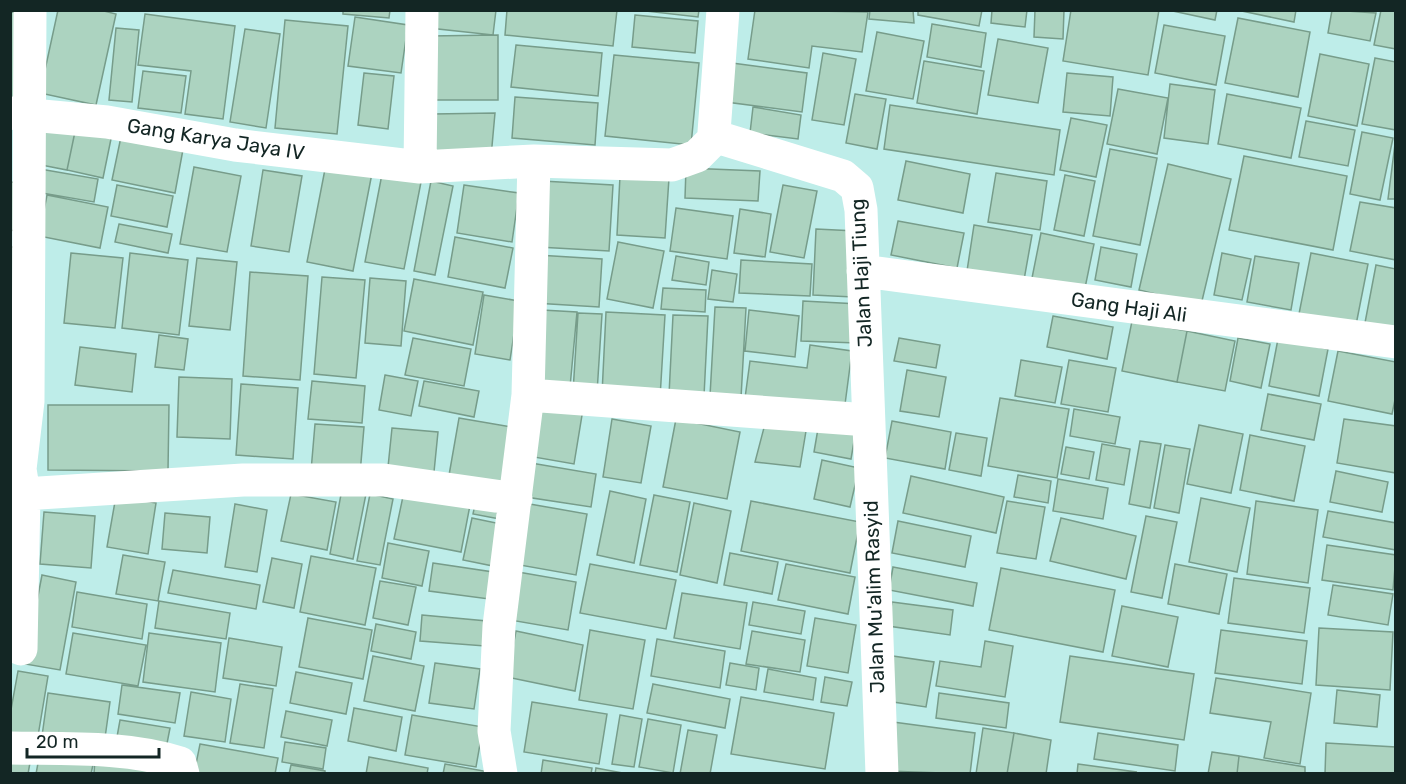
<svg xmlns="http://www.w3.org/2000/svg" width="1406" height="784" font-family="Rubik,sans-serif">
<rect width="100%" height="100%" fill="#beede9"/>
<path fill="#acd3c0" stroke="#779c8a" stroke-width="1.5" d="M58,10H100L116,14L96,105L40,93Z
M343,10H390L389,18L343,14Z
M431,10H496L493,35L429,28Z
M507,10H617L613,46L505,35Z
M637,10H699L698,17Z
M755,10L868,12L862,52L812,46L809,68L748,59Z
M870,10H913L914,23L869,19Z
M918,10H982L979,26L918,15Z
M992,10H1027L1025,27L991,23Z
M1035,10H1064L1063,39L1034,37Z
M1071,10H1159L1148,75L1063,61Z
M1168,10H1217L1215,20Z
M1237,10H1296L1294,22Z
M1332,10L1376,13L1370,41L1328,33Z
M1381,10H1396V49L1374,45Z
M10,12L24,13L16,103H10Z
M145,14L235,26L223,119L185,114L191,71L138,65Z
M635,15L698,21L695,53L632,47Z
M355,17L408,25L401,73L348,66Z
M1238,18L1310,32L1298,97L1225,83Z
M285,20L348,26L337,134L275,128Z
M932,24L986,33L981,67L927,57Z
M1164,25L1225,36L1216,85L1155,73Z
M116,28L139,30L132,102L109,100Z
M245,29L280,34L266,128L230,122Z
M877,32L924,41L913,99L866,91Z
M498,35V100H429V36Z
M998,39L1048,48L1038,103L988,95Z
M516,45L602,53L598,96L511,87Z
M823,53L856,59L844,125L812,120Z
M1320,54L1369,64L1357,126L1308,116Z
M614,55L699,63L691,145L605,136Z
M1375,58L1396,62V130L1362,124Z
M924,61L984,71L977,114L917,103Z
M732,63L807,73L802,112L726,102Z
M143,71L186,76L181,113L138,108Z
M364,73L394,76L388,129L358,125Z
M1067,73L1113,77L1110,116L1063,112Z
M1170,84L1215,90L1208,144L1164,138Z
M1118,89L1168,98L1157,154L1107,144Z
M855,94L886,99L877,149L846,143Z
M1227,94L1301,108L1291,158L1218,144Z
M515,97L598,103L595,145L512,138Z
M890,105L1060,130L1054,175L884,149Z
M753,107L801,115L798,139L750,133Z
M495,113L491,157H431L433,114Z
M1071,118L1107,125L1096,177L1060,170Z
M45,120L76,127L67,170L36,164Z
M1306,121L1355,130L1348,166L1299,157Z
M76,127L112,134L103,178L67,170Z
M122,132L184,144L175,193L112,180Z
M1362,132L1393,138L1380,200L1350,194Z
M1395,144H1396V199H1388Z
M1110,149L1157,158L1140,245L1093,236Z
M1244,156L1347,176L1333,250L1229,230Z
M327,159L373,168L353,271L307,262Z
M906,161L970,174L963,213L898,200Z
M1168,164L1231,179L1201,305L1139,290Z
M194,167L241,176L227,252L180,244Z
M686,168L760,171L758,201L685,198Z
M40,169L98,179L94,202L36,192Z
M383,169L422,177L404,269L365,262Z
M263,170L302,176L289,252L251,246Z
M996,173L1047,181L1040,230L988,222Z
M1065,175L1095,181L1084,236L1054,230Z
M620,176L669,178L665,238L617,235Z
M431,181L453,186L435,275L414,271Z
M542,181L613,185L609,251L538,247Z
M10,182L22,183L17,231L10,230Z
M117,185L173,196L167,227L111,216Z
M464,185L519,193L512,242L457,233Z
M783,185L817,191L804,258L770,252Z
M47,195L108,207L100,248L39,236Z
M1360,202L1396,208V260L1350,251Z
M676,208L733,216L727,259L670,251Z
M740,209L771,214L765,257L734,253Z
M898,221L964,233L957,268L891,255Z
M119,224L172,234L168,253L115,242Z
M974,225L1032,235L1024,280L967,271Z
M816,229L856,231L853,297L813,295Z
M1041,233L1094,244L1084,293L1031,283Z
M455,237L513,248L505,288L448,277Z
M618,242L664,251L653,308L607,299Z
M10,247H21L16,326H10Z
M1101,247L1137,254L1131,287L1095,280Z
M71,253L123,258L115,328L64,323Z
M130,253L188,260L179,335L122,328Z
M1222,253L1251,259L1242,300L1214,295Z
M1311,253L1368,264L1355,330L1298,319Z
M537,255L602,259L599,307L534,303Z
M676,256L709,262L706,285L672,280Z
M1255,256L1299,263L1291,310L1247,302Z
M197,258L237,262L230,330L189,326Z
M741,260L812,264L810,296L739,293Z
M1376,265L1396,269V334L1364,328Z
M712,270L737,274L733,302L708,299Z
M250,272L308,276L300,380L243,376Z
M322,277L365,280L356,378L314,374Z
M370,278L406,281L401,346L365,343Z
M414,279L483,292L473,345L404,331Z
M663,288L706,290L705,312L661,309Z
M484,295L519,301L510,360L475,354Z
M803,301L859,304L857,343L801,341Z
M715,307L746,308L741,398L710,396Z
M542,310L577,312L570,387L537,385Z
M749,310L799,316L795,357L745,351Z
M606,312L665,315L660,398L602,394Z
M578,313L602,314L597,393L573,392Z
M673,315L708,316L704,396L669,395Z
M1053,316L1113,327L1107,359L1047,347Z
M1132,321L1187,331L1177,382L1122,371Z
M1187,331L1235,341L1225,391L1177,382Z
M159,335L188,339L184,370L155,367Z
M413,338L471,349L464,386L405,375Z
M899,338L940,345L936,368L894,361Z
M1238,338L1270,344L1261,388L1230,381Z
M1278,339L1328,349L1319,396L1269,386Z
M810,345L852,351L844,412L745,398L750,361L807,368Z
M80,347L136,354L132,392L75,385Z
M1338,351L1396,362V395L1392,414L1328,401Z
M1021,360L1062,367L1055,403L1015,396Z
M1069,360L1116,368L1108,412L1061,404Z
M907,370L946,377L939,417L900,411Z
M385,375L418,381L411,416L379,410Z
M179,377L232,379L230,439L177,437Z
M312,381L365,386L362,423L308,419Z
M424,381L479,391L474,417L419,406Z
M241,384L298,388L293,459L236,455Z
M1268,394L1321,404L1314,440L1261,430Z
M1000,398L1069,409L1057,478L988,466Z
M537,401L583,409L574,464L528,456Z
M48,405H169L168,471L48,470Z
M1074,409L1120,417L1115,444L1070,436Z
M459,418L512,427L502,490L448,481Z
M612,419L651,426L641,483L603,477Z
M676,419L740,432L727,499L663,487Z
M1344,419L1396,426V473L1337,463Z
M766,420L807,425L800,467L755,462Z
M892,421L951,432L945,469L885,458Z
M819,423L856,430L851,459L814,452Z
M315,424L364,427L360,474L311,471Z
M1199,425L1243,434L1231,493L1187,484Z
M392,428L438,432L434,472L388,467Z
M956,433L987,438L981,476L949,470Z
M1250,435L1305,446L1294,501L1240,490Z
M1140,441L1161,444L1150,508L1129,504Z
M1102,444L1130,449L1124,485L1096,480Z
M1165,445L1190,449L1179,513L1154,508Z
M1066,447L1094,452L1089,479L1061,474Z
M822,460L859,468L850,507L814,499Z
M531,463L596,474L591,507L526,497Z
M1336,471L1388,482L1382,512L1330,502Z
M1018,475L1051,481L1048,503L1014,497Z
M911,476L1004,497L996,533L903,513Z
M1058,479L1108,488L1103,519L1053,511Z
M405,487L471,500L461,552L394,539Z
M342,489L366,494L353,559L330,554Z
M610,491L646,499L634,563L597,555Z
M291,494L336,502L327,550L281,541Z
M370,494L393,499L380,565L357,561Z
M477,495L505,520L473,514Z
M654,495L690,502L677,572L640,565Z
M116,496L156,503L148,554L107,547Z
M1201,498L1250,508L1237,572L1189,562Z
M751,501L860,522L850,573L741,551Z
M1007,501L1045,507L1036,559L997,553Z
M1256,501L1318,510L1308,583L1247,574Z
M524,503L587,514L576,575L514,564Z
M694,503L731,511L717,583L680,575Z
M235,504L267,510L257,572L225,567Z
M1328,511L1396,523V550L1323,537Z
M44,512L95,516L91,568L40,564Z
M165,513L210,517L207,553L162,549Z
M1146,516L1177,522L1162,598L1131,592Z
M472,518L506,525L498,567L463,560Z
M1061,518L1136,536L1126,579L1050,561Z
M898,521L971,536L965,567L892,553Z
M388,543L429,551L422,586L382,578Z
M1327,545L1396,555L1393,590L1322,580Z
M730,553L778,562L772,594L724,585Z
M123,555L165,562L158,601L116,594Z
M311,556L376,568L365,625L300,612Z
M272,558L302,564L294,608L263,602Z
M433,563L493,572L489,599L429,591Z
M590,564L676,580L666,629L580,613Z
M786,564L855,577L848,614L778,600Z
M1175,564L1227,574L1219,614L1168,604Z
M893,567L977,583L973,606L889,590Z
M1001,568L1115,590L1103,652L989,630Z
M173,570L260,585L256,609L168,593Z
M518,572L576,582L568,630L510,620Z
M42,575L76,582L60,670L25,664Z
M1234,578L1310,588L1304,633L1228,623Z
M380,581L416,587L408,625L373,618Z
M1333,585L1393,594L1388,625L1328,615Z
M77,592L147,604L142,639L72,627Z
M682,593L747,603L740,649L674,638Z
M159,601L230,613L226,639L155,628Z
M753,602L805,611L801,634L749,625Z
M892,602L953,610L950,635L888,626Z
M1122,606L1178,617L1168,667L1112,656Z
M422,615L487,621L485,646L420,641Z
M308,618L372,630L363,679L299,667Z
M815,618L856,625L848,673L807,666Z
M376,624L416,632L411,659L371,651Z
M1319,628L1393,632L1390,690L1316,685Z
M590,630L645,640L633,709L579,700Z
M1221,630L1307,641L1302,684L1215,673Z
M516,631L583,645L575,691L507,677Z
M752,631L805,640L800,672L746,664Z
M73,633L146,645L138,686L66,674Z
M149,633L221,643L215,692L143,682Z
M229,638L282,647L276,686L223,678Z
M657,639L725,651L720,688L651,676Z
M985,641L1013,646L1005,697L936,686L940,661L981,667Z
M886,655L934,662L926,707L880,700Z
M373,656L424,666L415,711L364,701Z
M1070,656L1194,674L1184,740L1060,722Z
M435,663L480,669L474,709L429,703Z
M730,663L759,668L756,690L726,685Z
M768,669L816,678L813,700L764,692Z
M18,671L48,676L37,742L10,738V715Z
M296,672L352,683L346,714L290,703Z
M825,677L852,682L847,706L821,702Z
M1216,678L1311,693L1300,764L1264,758L1271,722L1210,713Z
M240,684L273,689L264,748L230,743Z
M653,684L730,699L725,728L647,713Z
M122,685L180,693L175,723L118,714Z
M1337,690L1380,695L1377,727L1334,723Z
M191,692L231,699L225,742L184,736Z
M48,693L110,702L104,745L42,736Z
M939,693L1009,703L1006,728L936,718Z
M741,697L834,713L825,769L731,754Z
M532,702L607,714L599,764L524,752Z
M354,708L402,717L396,751L348,741Z
M286,711L332,720L327,746L281,737Z
M412,715L483,727L476,767L405,755Z
M620,715L642,719L634,767L612,764Z
M648,719L681,725L673,773L639,767Z
M120,720L170,728L165,754L115,748Z
M893,722L975,733L970,774L887,771Z
M983,728L1014,733L1007,774H976Z
M688,730L717,735L710,774H680Z
M1014,733L1051,740L1046,774H1007Z
M1098,733L1178,745L1175,771L1094,759Z
M285,742L326,748L323,769L282,762Z
M1326,743L1396,747V774H1325Z
M200,744L278,758L275,774H194Z
M40,752L94,760L91,774H36Z
M1212,752L1239,756L1237,774H1208Z
M10,754L31,757L28,774H10Z
M1239,756L1305,767V774H1237Z
M369,757L428,768L427,774H366Z
M95,759L174,774H94Z
M543,760L592,768L591,774H541Z
M445,764L489,772L488,774H443Z
M1078,764L1137,772L1077,774Z
M291,765L325,771V774H289Z
M596,768L628,774H595Z"/>
<g fill="none" stroke-linecap="round" stroke-linejoin="round">
<path stroke="#fff" stroke-width="33" d="M30,10L28,401L20,469L24,494L243,480H384L516,499
M723,10L714,132L720,138L843,176L857,188L861,210L882,774
M10,113L107,122L235,145L420,167L534,161L528,395L499,626L494,731L501,774
M534,161L672,165L697,156L717,136
M420,167L422,10
M863,271L1396,342
M528,395L868,420
M21,649L24,494
M10,748C66,749 127,746 180,763L183,774"/>
</g>
<g text-anchor="middle" stroke-width="5" stroke-linejoin="round" paint-order="stroke">
<g font-size="20" fill="#132624" stroke="#fff">
<text transform="translate(216 139) rotate(9)" y="7">Gang Karya Jaya IV</text>
<text transform="translate(861 273) rotate(-93)" y="7">Jalan Haji Tiung</text>
<text transform="translate(1129 307) rotate(8)" y="7">Gang Haji Ali</text>
<text transform="translate(874 597) rotate(-92)" y="7">Jalan Mu'alim Rasyid</text>
</g>
</g>
<rect width="1406" height="784" fill="none" stroke="#132624" stroke-width="24"/>
<path d="M27 748v9h132v-9" fill="none" stroke="#132624" stroke-width="3"/>
<text x="36" y="748" font-size="18" fill="#132624" stroke="#ffffff" stroke-width="4.5" paint-order="stroke">20 m</text>
</svg>
